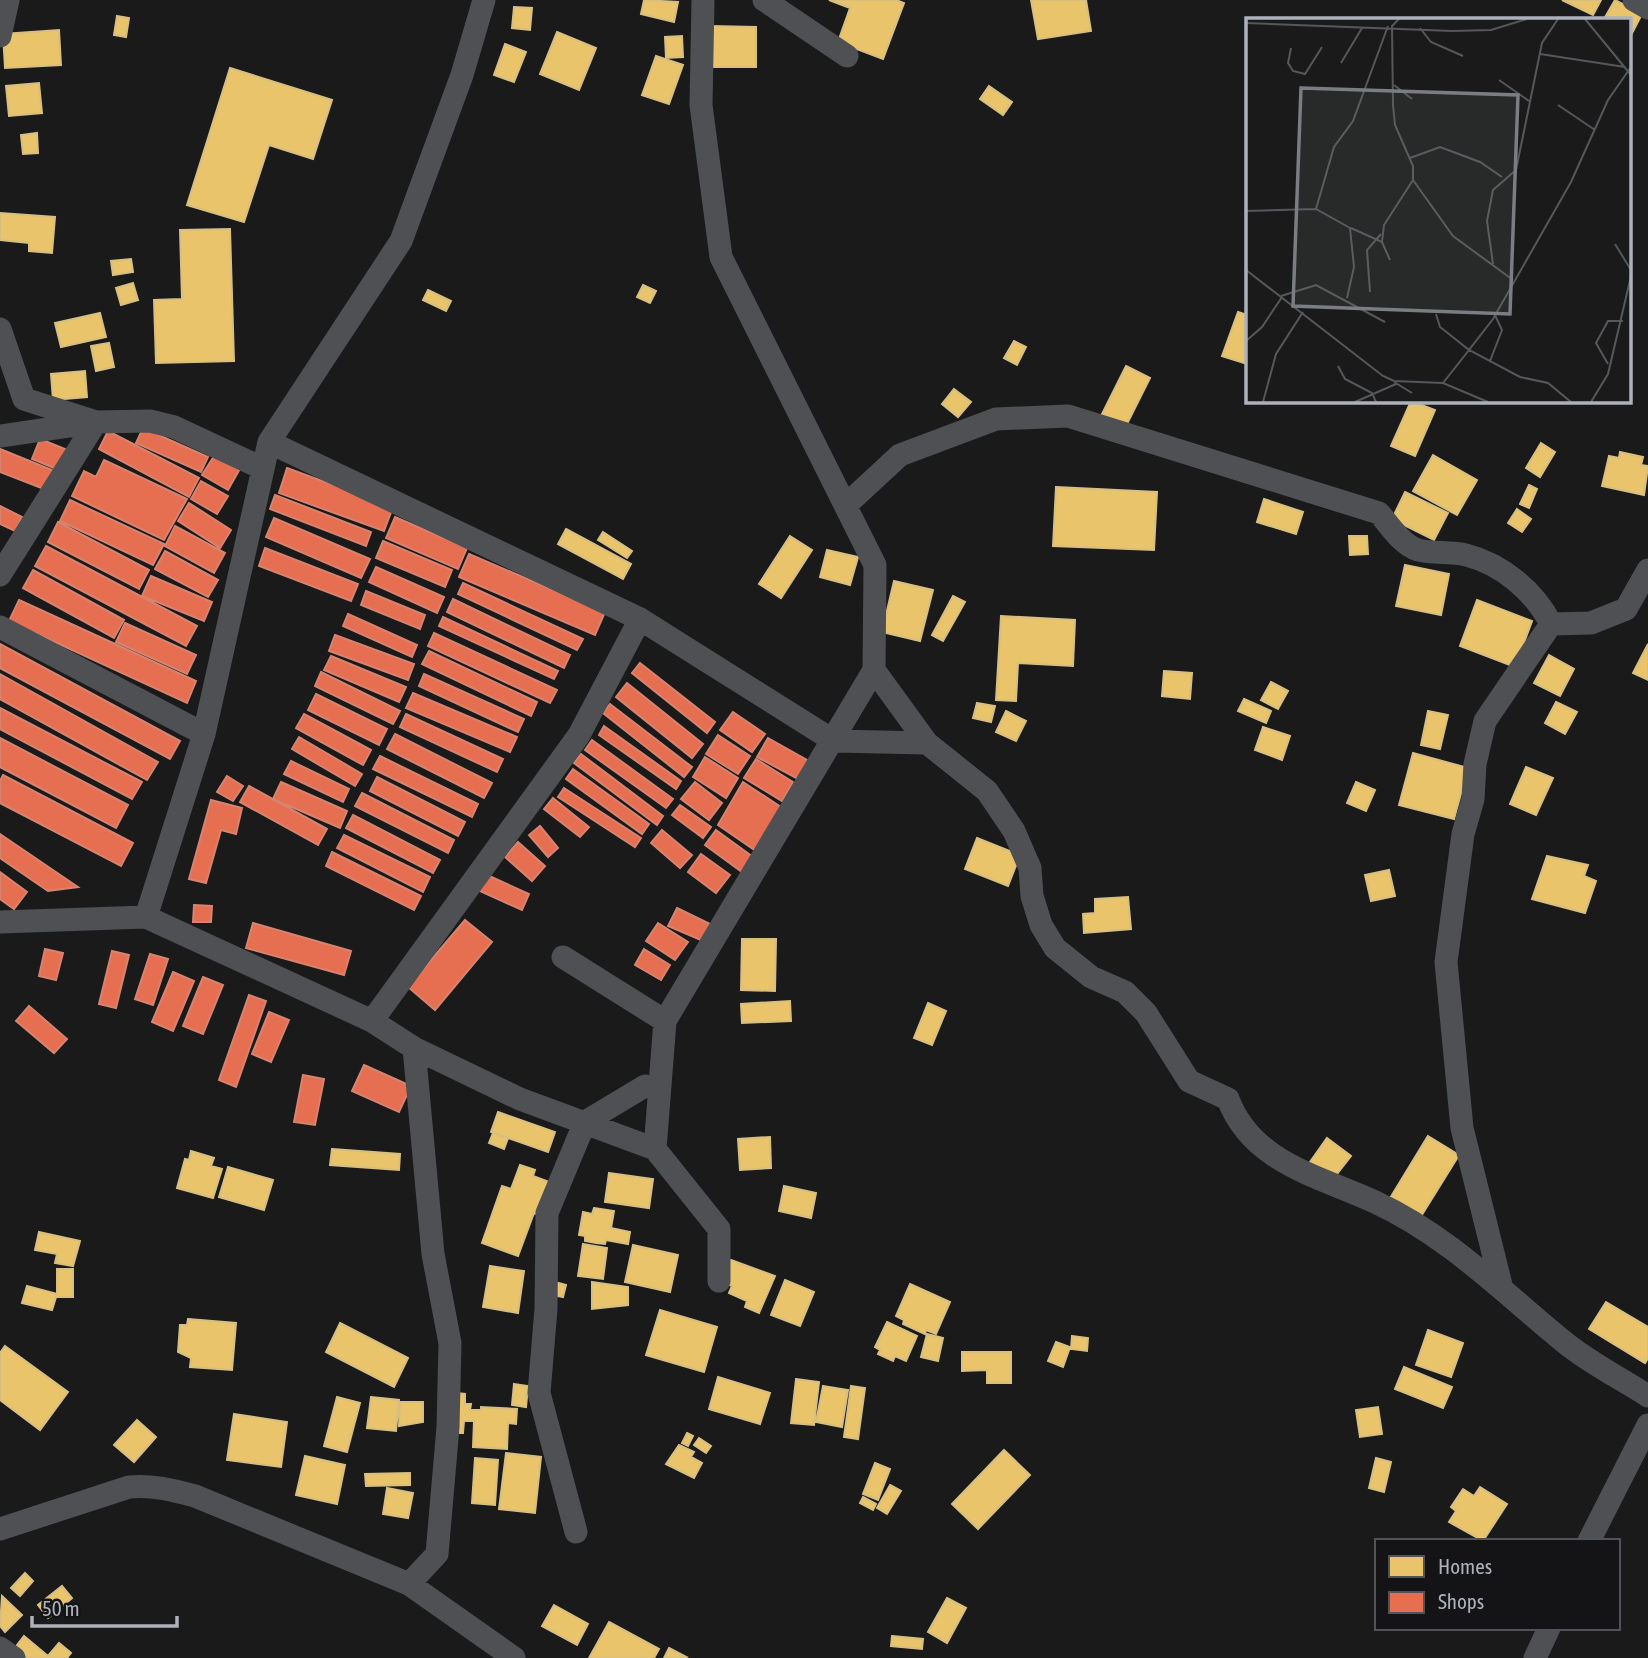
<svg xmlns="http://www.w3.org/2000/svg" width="1648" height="1658" font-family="'Asap Condensed',sans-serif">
<rect width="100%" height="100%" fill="#1a1a1a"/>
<path fill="#e9c46a" stroke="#d7bf82" stroke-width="2" d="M644,0L678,2L674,22L641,14Z
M829,0H896L904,3L883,59L838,42L850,8Z
M1031,0H1086L1091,31L1038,39Z
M1562,0H1601L1593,15Z
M1615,0L1642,14L1629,39V19H1604Z
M514,7L532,8L530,30L512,28Z
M117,16L129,18L126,37L114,35Z
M711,26L756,27V67H710Z
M59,30L61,65L5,68L3,34Z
M557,32L596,48L579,90L540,74Z
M682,36L683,57L666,58L665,37Z
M505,44L526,52L514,82L494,75Z
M656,56L683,65L669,104L642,95Z
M230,68L332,100L313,159L269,145L244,222L187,205Z
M39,83L42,113L9,116L6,86Z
M989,86L1012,102L1003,115L980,99Z
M37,133L38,153L23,154L21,135Z
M0,213L55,217L52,253L29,251V243L0,240Z
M230,229L234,361L156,363L154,300L182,299L180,230Z
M131,259L133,272L113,275L111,261Z
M133,283L138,300L121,305L116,288Z
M643,285L656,291L650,303L637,297Z
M428,290L451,301L446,311L423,300Z
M1238,312L1247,315V364L1222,356Z
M100,313L106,337L61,347L55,323Z
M1014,341L1026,347L1017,365L1004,358Z
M109,343L114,367L96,371L91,346Z
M1126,366L1150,378L1125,428L1101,416Z
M85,371L87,397L53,400L51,374Z
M954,389L971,402L958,417L942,404Z
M1411,401L1435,410L1415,456L1391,446Z
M1541,443L1555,452L1540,477L1526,468Z
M1620,452L1643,457L1641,465L1648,466L1644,495L1602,486L1609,456L1619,458Z
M1433,455L1477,480L1457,515L1413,491Z
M1529,485L1537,489L1529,508L1520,504Z
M1056,487L1157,492L1154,550L1053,546Z
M1405,492L1448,513L1434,540L1392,519Z
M1264,499L1303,512L1296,534L1257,522Z
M1517,509L1531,519L1522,532L1508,523Z
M566,529L631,564L623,579L558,544Z
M603,532L632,551L627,558L598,540Z
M790,536L812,550L781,598L759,584Z
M1349,536H1367L1368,554L1350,555Z
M827,550L858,557L850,585L820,577Z
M1405,565L1449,574L1441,615L1396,606Z
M894,581L933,590L920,641L882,632Z
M953,596L965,602L943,641L932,635Z
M1477,600L1532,621L1515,667L1460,646Z
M1001,616L1075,620L1073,666L1018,663L1016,701L996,700Z
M1648,644V680L1633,673Z
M1549,655L1574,669L1560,696L1534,683Z
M1164,671L1192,673L1190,699L1162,696Z
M1271,682L1288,691L1278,709L1261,700Z
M1244,699L1271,711L1266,723L1238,711Z
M1556,702L1577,712L1565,734L1545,723Z
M977,703L995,706L991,722L973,718Z
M1006,711L1026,721L1016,741L996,732Z
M1428,711L1448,715L1440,749L1421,745Z
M1263,727L1290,736L1282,760L1255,750Z
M1413,753L1468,768L1454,819L1399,805Z
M1526,767L1553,778L1536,815L1510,804Z
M1356,782L1375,790L1366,811L1347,803Z
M977,838L1020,855L1008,886L965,869Z
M1547,856L1588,865L1584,876L1596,881L1585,913L1532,899Z
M1389,870L1395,896L1371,901L1365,875Z
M1128,897L1131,929L1084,933L1083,914L1095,913V899Z
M742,939H776L775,991L741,990Z
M790,1001L791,1021L742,1023L741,1004Z
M928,1003L946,1011L932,1045L914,1038Z
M498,1112L555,1132L548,1152L491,1132Z
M493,1133L508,1138L504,1149L489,1143Z
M1428,1136L1459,1155L1420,1218L1389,1200Z
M770,1137L771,1168L740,1170L738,1139Z
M1327,1138L1351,1156L1333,1179L1310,1162Z
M332,1149L400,1154L399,1170L330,1165Z
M191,1151L214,1158L211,1166L222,1169L213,1198L177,1188L185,1159L189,1160Z
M520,1165L535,1170L533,1176L552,1183L540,1215L534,1213L518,1256L482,1243L502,1186L511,1189Z
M228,1167L273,1180L264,1210L219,1197Z
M609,1173L653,1179L649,1208L605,1202Z
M784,1186L816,1193L811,1218L779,1211Z
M594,1208L614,1211L611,1228L630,1232L628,1244L606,1240L605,1244L596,1243L585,1241V1236L579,1235L583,1212L592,1214Z
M39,1232L80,1241L73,1266L55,1263L57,1254L35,1250Z
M583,1244L607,1248L603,1279L578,1276Z
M633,1245L678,1255L670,1292L625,1282Z
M731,1260L775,1276L759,1313L745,1307L747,1301L729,1293L732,1286L722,1282Z
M490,1266L524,1271L518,1313L483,1307Z
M57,1269H73V1297H57Z
M785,1280L814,1292L800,1326L771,1315Z
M555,1282L566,1285L563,1297L552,1295Z
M592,1282L628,1287V1305L592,1309Z
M910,1284L950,1302L936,1334L926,1330L925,1334L903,1324L904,1320L896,1316Z
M27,1286L57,1294L52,1310L22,1303Z
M1606,1302L1648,1327V1358L1645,1363L1589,1329Z
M660,1310L717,1327L704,1372L646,1355Z
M188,1319L236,1323L232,1370L190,1367L191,1358L178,1352L180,1325H187Z
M887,1322L917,1336L906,1361L895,1356L893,1361L878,1354L880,1350L875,1347Z
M340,1323L408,1358L394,1387L326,1352Z
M1428,1330L1463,1343L1451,1377L1416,1365Z
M927,1334L943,1338L938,1361L921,1357Z
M1072,1336L1088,1338L1087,1351L1071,1349Z
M1056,1342L1070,1347L1063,1367L1048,1361Z
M5,1346L68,1392L40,1430L0,1400V1353Z
M962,1352H1011V1383H987V1370L962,1371Z
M1404,1367L1452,1387L1443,1408L1395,1389Z
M718,1377L770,1393L760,1424L709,1409Z
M796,1379L819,1382L814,1425L791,1423Z
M514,1384L528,1386L526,1407L512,1405Z
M823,1386L848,1390L842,1427L816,1422Z
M851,1386L865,1388L858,1439L844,1437Z
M457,1393L465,1394V1404H471L470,1410H481V1407L517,1409L516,1424L508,1423L507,1449L473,1447L474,1421H464L463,1433H455Z
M337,1397L360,1403L347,1452L324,1446Z
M371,1397L399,1400L396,1431L367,1428Z
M400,1402H423V1422L399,1426Z
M1378,1407L1382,1434L1360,1437L1356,1410Z
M234,1414L287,1422L281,1467L227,1460Z
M137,1420L156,1437L134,1462L114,1445Z
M687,1433L693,1436L688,1446L682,1443Z
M699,1438L711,1446L706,1453L694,1445Z
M679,1445L694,1452L691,1457L702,1463L694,1478L666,1464Z
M1004,1450L1030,1475L978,1529L952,1504Z
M506,1453L541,1457L535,1513L499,1509Z
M305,1456L345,1465L337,1504L296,1495Z
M475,1458L498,1460L495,1505L472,1503Z
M1376,1458L1391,1462L1384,1492L1369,1488Z
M875,1463L890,1469L878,1500L863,1494Z
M410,1473V1485L366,1486L365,1474Z
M890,1485L901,1491L887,1514L877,1508Z
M1480,1487L1507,1504L1483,1541L1449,1522L1456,1511L1451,1507L1463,1489L1474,1496Z
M387,1488L413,1493L408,1518L383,1514Z
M863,1497L876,1504L873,1510L860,1503Z
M25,1573L33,1581L20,1596L11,1588Z
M62,1586L72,1598L48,1618L38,1605Z
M2,1596L22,1615L5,1632L0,1626Z
M947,1598L966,1608L947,1643L928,1632Z
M554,1605L588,1624L577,1645L542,1626Z
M609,1622L659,1649L654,1658H589Z
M24,1636L48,1656L59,1643L71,1653L67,1658H25L14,1649Z
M892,1636L923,1639L922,1649L891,1646Z
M669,1648L688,1658H664Z"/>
<path fill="#e76f51" stroke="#d68370" stroke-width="2" d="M143,428L208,457L201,472L136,443Z
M108,431L199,478L189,497L99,449Z
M40,439L70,451L61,471L32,459Z
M0,449L57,472L49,491L0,472Z
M216,453L241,467L228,490L202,475Z
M104,460L187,499L164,540L72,496L84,471L96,477Z
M287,468L393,507L384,531L279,493Z
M201,481L228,496L217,514L191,499Z
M275,495L371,532L366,546L270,509Z
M70,500L164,544L153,565L60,521Z
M189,503L231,530L220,548L178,521Z
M0,506L22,517L15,531L0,524Z
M395,517L467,548L458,569L386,538Z
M274,518L370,559L361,578L266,537Z
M58,522L149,570L139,589L48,542Z
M175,526L225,553L214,573L165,546Z
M383,541L452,570L445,587L376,558Z
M46,546L197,626L186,646L35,566Z
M265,548L358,584L351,601L259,566Z
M165,551L218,580L208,597L155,569Z
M469,554L605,612L595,635L459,577Z
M376,567L444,597L437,613L369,582Z
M33,570L124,620L114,638L23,588Z
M151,576L212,602L204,621L142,596Z
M463,583L583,639L577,650L458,594Z
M366,591L425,615L420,629L361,605Z
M453,599L570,655L564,668L447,612Z
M19,600L196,681L187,703L9,621Z
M348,614L417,645L412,657L343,626Z
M443,617L558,671L554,679L439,626Z
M125,623L196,655L187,674L116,642Z
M434,633L557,690L550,703L428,646Z
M335,635L414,664L408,680L329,651Z
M0,644L180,741L170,759L0,668Z
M429,651L537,702L531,716L422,664Z
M331,656L406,687L399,702L324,670Z
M640,663L715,722L707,733L632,673Z
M321,672L400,711L393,724L315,686Z
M0,674L158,762L147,780L0,699Z
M424,674L524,719L518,732L419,686Z
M627,683L703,744L692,758L616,697Z
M413,693L517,737L510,752L406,708Z
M316,694L387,729L379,745L308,710Z
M610,704L692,767L684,777L603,713Z
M0,708L142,782L132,799L0,729Z
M733,712L765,734L752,752L720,730Z
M304,714L371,750L363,765L296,728Z
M406,714L503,759L497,772L400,727Z
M604,726L681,781L676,789L599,735Z
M395,734L492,783L484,798L387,749Z
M718,735L750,756L738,774L706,754Z
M299,737L362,774L355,786L292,749Z
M0,738L128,805L116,828L0,767Z
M768,738L809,761L798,779L757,757Z
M592,740L673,799L666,808L585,750Z
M581,754L663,816L657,825L574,763Z
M380,756L478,804L472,817L373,769Z
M705,757L738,778L726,798L693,777Z
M756,759L793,782L782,801L744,778Z
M291,761L349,789L343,802L284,774Z
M573,769L649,824L642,834L566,779Z
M3,775L133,843L121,866L0,803V781Z
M227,776L243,786L233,801L217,792Z
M377,777L465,822L458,836L370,791Z
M281,782L347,811L340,828L273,799Z
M695,782L722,803L709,820L681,799Z
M743,782L784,809L756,851L718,825Z
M249,786L327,829L318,845L240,802Z
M564,788L641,838L635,847L558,797Z
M362,793L454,840L448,853L355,806Z
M553,798L589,827L580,837L544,809Z
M211,800L242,808L236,834L221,830L206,883L189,879Z
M680,805L711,827L703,838L672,815Z
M353,815L440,860L433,873L346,828Z
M540,826L558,848L548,857L529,835Z
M662,830L692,855L680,868L651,843Z
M716,830L753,857L742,872L705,845Z
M0,834L78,887L48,891L0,858Z
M344,835L430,877L423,892L337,848Z
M518,842L545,866L532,881L505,857Z
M332,852L421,896L414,910L326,866Z
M701,854L730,875L716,893L688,872Z
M0,872L27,892L14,909L0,899Z
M487,875L529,894L522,910L480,891Z
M194,905L212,906L211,922H193Z
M677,908L710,924L703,941L668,926Z
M465,920L492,942L435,1010L408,987Z
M253,923L351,951L344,975L246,948Z
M658,923L688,942L675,960L646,941Z
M45,949L63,953L56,980L39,976Z
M644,949L670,965L661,980L635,965Z
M112,951L129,955L116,1008L99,1004Z
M150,954L168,959L153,1005L135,999Z
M173,972L194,981L173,1031L152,1022Z
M203,977L223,985L203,1034L183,1026Z
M249,995L266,1001L236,1087L219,1080Z
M29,1006L67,1039L54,1053L16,1021Z
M269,1012L289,1020L271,1062L252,1054Z
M364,1065L411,1086L399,1112L352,1091Z
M303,1075L324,1079L315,1125L294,1122Z"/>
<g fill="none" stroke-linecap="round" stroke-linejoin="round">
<path stroke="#4f5053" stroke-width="23" d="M764,0L847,56
M1634,0L1648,8
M0,36L8,0
M0,329L24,399L96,422
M0,436L89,423
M269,442L640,619L834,741L927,743
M846,505L900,455L996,419L1068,416L1379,513C1389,525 1402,545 1418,550C1433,554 1451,551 1466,555C1502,564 1535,592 1551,624
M0,575L96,422L150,421L174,427L262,468
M0,627L204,734
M874,670L927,743L987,791L1014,831L1030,868L1032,896L1041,925L1055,948L1091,977L1125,992L1146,1013L1189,1081L1228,1099C1252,1163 1319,1176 1375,1202C1447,1235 1503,1292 1563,1341C1588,1362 1620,1378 1648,1396
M146,917L204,734L269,442L401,241L462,75L484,0
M0,922L146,917L372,1021L414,1048L433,1254L450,1343L448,1427L437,1554L409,1584
M563,957L665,1021
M372,1021L579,735L640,619
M414,1048L520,1099L655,1149L719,1229V1281
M655,1149L665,1021L874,670L875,565L721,257L701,105L703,0
M1501,1285L1462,1128L1446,962L1463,834L1473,799L1475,764L1485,721L1551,624L1591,623L1626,609L1648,570
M0,1529L129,1487C153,1485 172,1490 195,1496L409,1584L514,1658
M576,1532L539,1393L546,1309L547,1213L585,1122L645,1086
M1589,1541L1648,1425
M0,1648L14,1658
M1535,1658L1549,1628"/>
</g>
<g transform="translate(1246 18)">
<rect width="385" height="385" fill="#1a1a1a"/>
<path fill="none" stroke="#55575a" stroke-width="2" d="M339,1L385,57M0,5L206,13L245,12L281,1M174,10L185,24L217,38M45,30L42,45L47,53L59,56L76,29M294,36L379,49M95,45L116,10M253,62L283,83M148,67L166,81M312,87L349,112M164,140L194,129L234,144L256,159M167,162L207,218L267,262M70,191L88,129L107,103L142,8M0,193L70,191L104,210L108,249L101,280M105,210L136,224L144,242M136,224L138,207L167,162V148L149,107L147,87L146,8L153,1M369,226L385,252M247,246L241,203L247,172L270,152L296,25L312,1M0,252L137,358L148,363L197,365L242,384M124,274L121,232L135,216M35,278L70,267L139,304M190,296L194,309L223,332L197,365M0,323L16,309L36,279M244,343L256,312L249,297M362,346L350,325L362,303H377M92,348L99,361L126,375L130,384M148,364L166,375M17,384L30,336L57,294M109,384L150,366M325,384L302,365L274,359L223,332L247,301L325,164L362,82L385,49M345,384L362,356L385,258"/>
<path fill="#7a7d82" fill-opacity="0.15" stroke="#7a7d82" stroke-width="3.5" d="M55,70L272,77L264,296L47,288Z"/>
<rect width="385" height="385" fill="none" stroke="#adb2ba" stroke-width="3.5"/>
</g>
<rect x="1375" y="1539" width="245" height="91" fill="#141416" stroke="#515358" stroke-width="2"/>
<rect x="1389" y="1556" width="35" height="21" fill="#e9c46a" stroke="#515358" stroke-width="2"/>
<text x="1438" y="1574" font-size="21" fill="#adb2ba">Homes</text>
<rect x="1389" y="1592" width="35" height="21" fill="#e76f51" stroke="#515358" stroke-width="2"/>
<text x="1438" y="1609" font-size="21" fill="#adb2ba">Shops</text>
<path d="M32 1616v10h145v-10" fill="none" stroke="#adb2ba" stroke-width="3.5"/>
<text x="42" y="1616" font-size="21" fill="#adb2ba" stroke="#141416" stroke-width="5" paint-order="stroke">50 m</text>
</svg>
